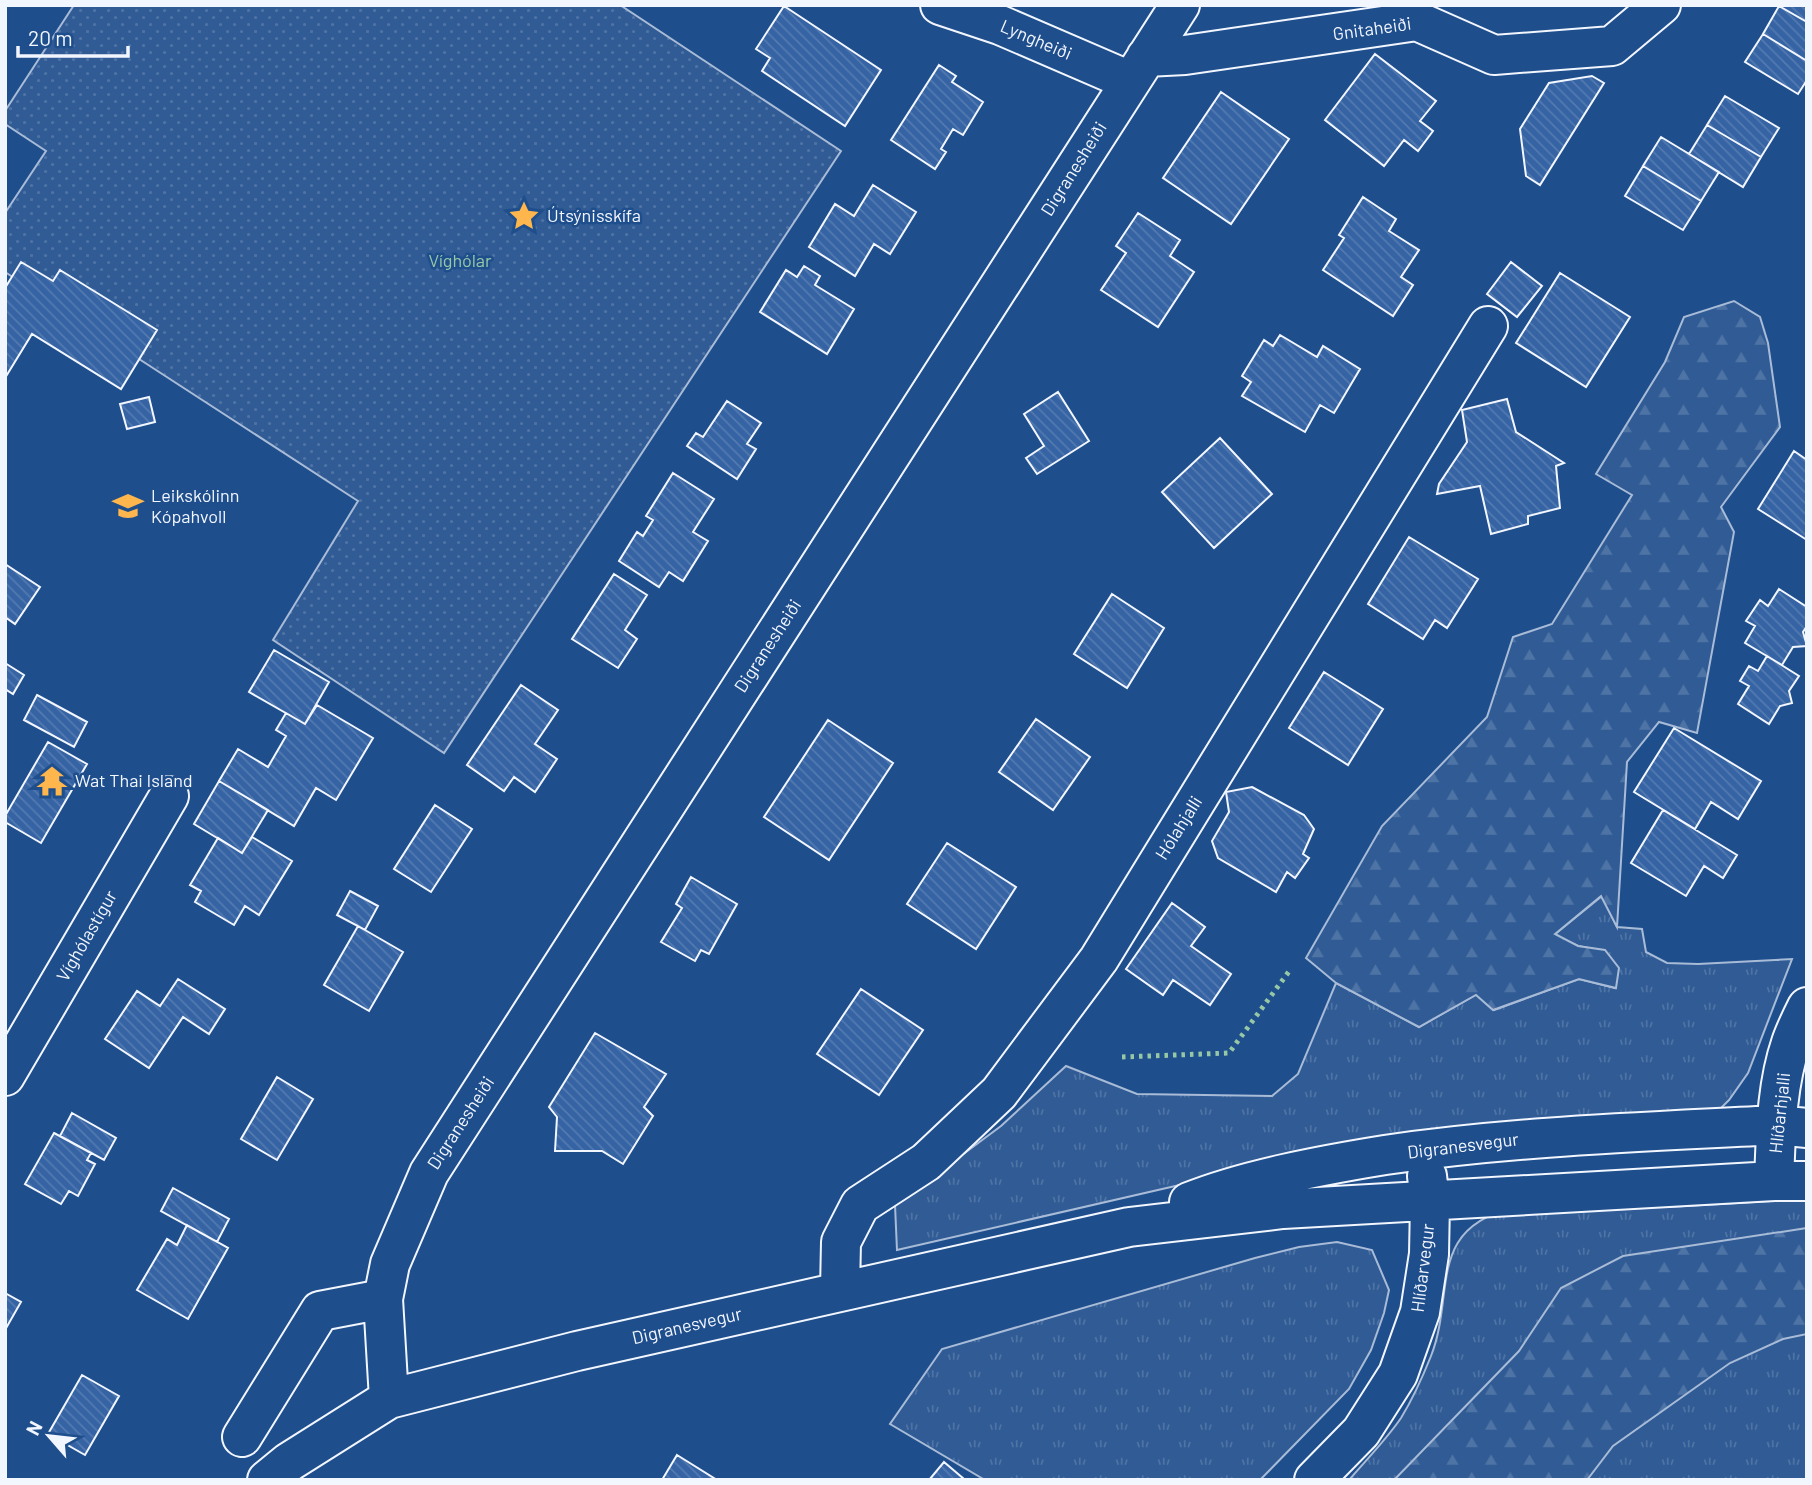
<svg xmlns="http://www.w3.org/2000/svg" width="1812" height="1485" font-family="Barlow,sans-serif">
<defs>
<pattern id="grass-tufts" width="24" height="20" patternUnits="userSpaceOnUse" patternTransform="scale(1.75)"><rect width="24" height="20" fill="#305b95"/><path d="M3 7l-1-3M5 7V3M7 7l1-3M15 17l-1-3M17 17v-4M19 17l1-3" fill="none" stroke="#4e73a5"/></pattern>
<pattern id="forest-firs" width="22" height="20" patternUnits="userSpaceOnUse" patternTransform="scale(1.75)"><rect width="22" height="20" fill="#305b95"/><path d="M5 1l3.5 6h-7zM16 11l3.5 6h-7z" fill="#4e73a5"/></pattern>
<pattern id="park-dots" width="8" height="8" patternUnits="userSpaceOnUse" patternTransform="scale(1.75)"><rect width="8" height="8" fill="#305b95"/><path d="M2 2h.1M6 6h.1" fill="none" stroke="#4e73a5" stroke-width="1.8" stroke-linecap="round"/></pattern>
<pattern id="building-back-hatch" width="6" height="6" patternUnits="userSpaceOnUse" patternTransform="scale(1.75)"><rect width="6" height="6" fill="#3563a3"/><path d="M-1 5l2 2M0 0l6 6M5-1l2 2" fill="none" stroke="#537ab1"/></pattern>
</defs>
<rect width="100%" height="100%" fill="#1f4e8c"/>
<path fill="url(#grass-tufts)" stroke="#a8bbd7" stroke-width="2" d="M1602,896L1617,927L1642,929L1646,952L1667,963L1698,964L1792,959L1748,1073L1729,1100L1721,1108L1709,1114L1197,1181L897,1250L895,1205L1001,1126L1066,1066L1137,1094L1272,1096L1298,1074L1336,983L1419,1027L1477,994L1494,1010L1579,979L1615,988L1605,951L1578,946L1554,935Z
M1807,1199V1480H1349C1366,1460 1386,1440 1401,1418C1412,1400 1423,1376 1431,1356C1456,1292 1425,1229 1515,1207H1668Z
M1337,1242L1372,1250L1389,1290L1384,1313L1371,1350L1349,1389L1260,1480H985L890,1424L942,1349L1255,1258L1299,1247Z"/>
<path fill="url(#forest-firs)" stroke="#a8bbd7" stroke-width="2" d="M1734,301L1760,317L1768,343L1780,427L1721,507L1734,532L1697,733L1659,722L1627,762L1617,927L1601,896L1555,934L1578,946L1605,950L1619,968L1616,988L1579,979L1493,1010L1476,995L1419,1027L1336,983L1306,958L1382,826L1487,717L1513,637L1552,624L1632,495L1596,474L1665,362L1684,317Z
M1807,1228V1334L1783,1339L1730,1363L1613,1446L1587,1480H1394L1519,1351L1561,1288L1623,1256Z"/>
<path fill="url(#park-dots)" stroke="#a8bbd7" stroke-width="2" d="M74,5H620L841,151L444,753L273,640L358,501L5,272V213L46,151L5,124V111Z"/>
<path fill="url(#building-back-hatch)" stroke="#f2f6ff" stroke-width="2" d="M1779,5H1807V22L1779,6Z
M784,6L881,70L845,126L762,71L770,58L756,49Z
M1779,6L1807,22V61L1763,34Z
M1763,34L1807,61V80L1798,94L1745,62Z
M1375,54L1436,101L1420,121L1433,131L1418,151L1404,140L1384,166L1325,120Z
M939,65L956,76L952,82L983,102L963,135L953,129L941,149L946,152L935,169L891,140Z
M1592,76L1604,83L1540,185L1526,176L1520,129L1549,83Z
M1221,92L1289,139L1231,224L1163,178Z
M1725,96L1779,128L1761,157L1707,125Z
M1707,125L1761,157L1743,187L1689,154Z
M1661,137L1719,172L1701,201L1643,166Z
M1643,166L1701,201L1683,230L1625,196Z
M873,185L916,212L890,254L874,244L855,276L809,247L835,204L854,216Z
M1363,197L1396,219L1389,231L1419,250L1401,277L1413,285L1393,316L1323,270L1344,238L1339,235Z
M1138,213L1180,240L1170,256L1194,272L1158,327L1101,290L1126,253L1116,246Z
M21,262L53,281L60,270L157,330L121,389L32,334L5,378V288Z
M1511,262L1542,286L1517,317L1487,294Z
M804,266L820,276L815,285L854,309L827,354L760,312L786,270L797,277Z
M1560,273L1630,317L1586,387L1516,343Z
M1280,335L1317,357L1323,346L1360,369L1334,413L1320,405L1305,432L1242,396L1251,382L1242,376L1264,340L1273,346Z
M1058,392L1089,441L1037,474L1026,458L1044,446L1024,414Z
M149,397L155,422L127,429L120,404Z
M1507,399L1516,432L1564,463L1556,466L1560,508L1528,516V524L1491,534L1480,486L1437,494L1439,484L1467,442L1462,410Z
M727,401L761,423L747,444L756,449L737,479L687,446L696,433L703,437Z
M1220,438L1272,494L1214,548L1162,492Z
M1794,451L1807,460V540L1758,509Z
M673,473L714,499L693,532L708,541L683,581L669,572L659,587L619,561L637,532L643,536L653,520L646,516Z
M1409,537L1478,579L1447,628L1435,620L1423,639L1368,604Z
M5,564L40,587L15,624L5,617Z
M614,574L647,595L625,630L637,639L618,668L572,639Z
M1779,589L1807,607V626L1803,632L1807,646L1793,647L1782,665L1745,643L1755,626L1746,621L1760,600L1768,606Z
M1112,594L1164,628L1127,688L1074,654Z
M274,650L329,682L305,724L249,692Z
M1767,656L1799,676L1789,691L1792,703L1780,706L1769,724L1738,704L1749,686L1740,681L1749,666L1758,671Z
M5,663L24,675L13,694L5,689Z
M1324,672L1383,709L1348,765L1289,728Z
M521,685L558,710L535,744L557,759L535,792L514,777L504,791L467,765Z
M37,695L87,722L74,747L24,720Z
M317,705L373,738L336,800L316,788L294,826L219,781L238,749L268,767L286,736L276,730L286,713L305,724Z
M1036,719L1090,757L1053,810L999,772Z
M828,720L893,763L829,860L764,817Z
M1674,728L1761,781L1738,819L1711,802L1695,829L1634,792Z
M48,742L87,764L41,843L5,822V816Z
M219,781L268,810L242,853L194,824Z
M1252,787L1304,815L1314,829L1303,854L1309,858L1295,878L1287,872L1276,892L1218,858L1212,841L1229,812L1226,792Z
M435,805L472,829L431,892L394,869Z
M1663,810L1737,855L1723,878L1704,866L1686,896L1631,863Z
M252,837L292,861L259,915L245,906L234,925L195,902L201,891L190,885L218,838L242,853Z
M947,843L1016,887L976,949L907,904Z
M691,877L737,904L709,954L701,950L695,961L661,942L682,908L676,904Z
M350,891L378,906L365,930L337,915Z
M1172,903L1205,927L1191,946L1231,974L1210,1005L1173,980L1163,995L1126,969Z
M358,926L403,952L369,1011L324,985Z
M178,979L225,1009L209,1034L183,1017L149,1068L105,1039L137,991L160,1006Z
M861,989L923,1030L879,1095L817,1054Z
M595,1033L666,1074L644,1107L653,1116L623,1164L602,1151H555L557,1117L549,1107Z
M277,1077L313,1099L277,1160L241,1139Z
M72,1113L116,1138L104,1160L60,1136Z
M54,1133L91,1153L87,1160L95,1164L78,1196L69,1191L61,1204L25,1184Z
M173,1188L229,1219L217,1242L161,1211Z
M187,1225L228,1248L188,1319L137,1290L167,1239L177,1245Z
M5,1293L21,1302L5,1330Z
M82,1375L119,1396L85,1455L48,1434Z
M677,1455L717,1480H662Z
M944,1462L964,1479V1480H929Z"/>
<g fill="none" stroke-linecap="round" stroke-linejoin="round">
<g stroke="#f2f6ff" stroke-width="42">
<path id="minor" d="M940,5L1000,25L1130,81
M1146,57L1185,55L1417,21L1494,55L1612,46L1661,5
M5,1076L169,796
M1774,1181C1776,1135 1776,1087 1791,1043C1795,1031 1801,1019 1807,1007
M1189,1202C1247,1179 1323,1165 1385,1155C1515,1136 1645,1132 1776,1125L1807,1128
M840,1290L841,1242L860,1205L926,1162L999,1093L1099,959L1488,326
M389,1399L383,1299L390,1264L429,1173L1180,5
M242,1437L320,1311L383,1299
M267,1480L289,1462L389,1399L577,1351L1129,1227L1283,1209L1774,1181H1807
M1314,1480L1361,1432L1398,1374L1420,1312L1429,1254L1430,1202L1427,1176"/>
</g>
<use href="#minor" stroke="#1f4e8c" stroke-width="38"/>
<path stroke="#97c8a6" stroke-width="5" stroke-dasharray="3.5 5" stroke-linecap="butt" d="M1122,1057L1229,1053L1290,970"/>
</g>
<defs>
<g id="sight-bare" transform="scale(2.415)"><path d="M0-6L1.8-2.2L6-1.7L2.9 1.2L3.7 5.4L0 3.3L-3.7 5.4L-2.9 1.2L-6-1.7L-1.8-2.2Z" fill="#ffb74d" stroke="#1f4e8c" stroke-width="2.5" paint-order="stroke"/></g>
<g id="school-bare" transform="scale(2.415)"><path d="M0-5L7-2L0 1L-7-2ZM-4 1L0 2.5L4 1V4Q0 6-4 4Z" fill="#ffb74d" stroke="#1f4e8c" stroke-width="2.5" paint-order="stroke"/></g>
<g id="temple-bare" transform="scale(2.415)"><path d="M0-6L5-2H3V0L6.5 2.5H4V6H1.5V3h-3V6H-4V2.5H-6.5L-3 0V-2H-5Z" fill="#ffb74d" stroke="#1f4e8c" stroke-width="2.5" paint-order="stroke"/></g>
</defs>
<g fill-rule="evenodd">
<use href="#sight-bare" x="524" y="216"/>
<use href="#school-bare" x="128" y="506"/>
<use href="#temple-bare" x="52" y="781"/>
</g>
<g text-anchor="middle" stroke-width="5" stroke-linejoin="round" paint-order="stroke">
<g font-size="18" fill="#f2f6ff" stroke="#1f4e8c">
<text transform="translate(1372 29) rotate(-8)" y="6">Gnitaheiði</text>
<text transform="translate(1036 40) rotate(23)" y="6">Lyngheiði</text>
<text transform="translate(1074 169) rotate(-58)" y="6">Digranesheiði</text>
<text transform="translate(768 646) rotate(-57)" y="6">Digranesheiði</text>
<text transform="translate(1179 828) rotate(-58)" y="6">Hólahjalli</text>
<text transform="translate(87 936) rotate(-60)" y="6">Víghólastígur</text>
<text transform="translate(1780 1113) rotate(-84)" y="6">Hlíðarhjalli</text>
<text transform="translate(461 1123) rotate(-57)" y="6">Digranesheiði</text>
<text transform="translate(1463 1146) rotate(-7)" y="6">Digranesvegur</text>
<text transform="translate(1423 1268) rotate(-83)" y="6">Hlíðarvegur</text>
<text transform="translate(687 1326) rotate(-13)" y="6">Digranesvegur</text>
</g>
<g font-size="18" fill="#f2f6ff" stroke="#1f4e8c" text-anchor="start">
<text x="547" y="222">Útsýnisskífa</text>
<text x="151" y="502">Leikskólinn<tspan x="151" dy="21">Kópahvoll</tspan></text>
<text x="75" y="787">Wat Thai Island</text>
</g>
<g font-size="18" fill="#97c8a6" stroke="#1f4e8c">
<text x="460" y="267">Víghólar</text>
</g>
</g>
<rect width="1812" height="1485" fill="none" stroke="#f2f6ff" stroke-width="14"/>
<g transform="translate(49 1436) rotate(298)" stroke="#1f4e8c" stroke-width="5" paint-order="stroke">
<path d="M0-5L12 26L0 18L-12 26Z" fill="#f2f6ff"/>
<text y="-10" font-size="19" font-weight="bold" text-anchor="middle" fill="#f2f6ff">N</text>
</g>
<path d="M18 46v10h110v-10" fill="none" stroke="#f2f6ff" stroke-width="3.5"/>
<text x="28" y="46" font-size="21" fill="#f2f6ff" stroke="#1f4e8c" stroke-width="5" paint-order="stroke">20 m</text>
</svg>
